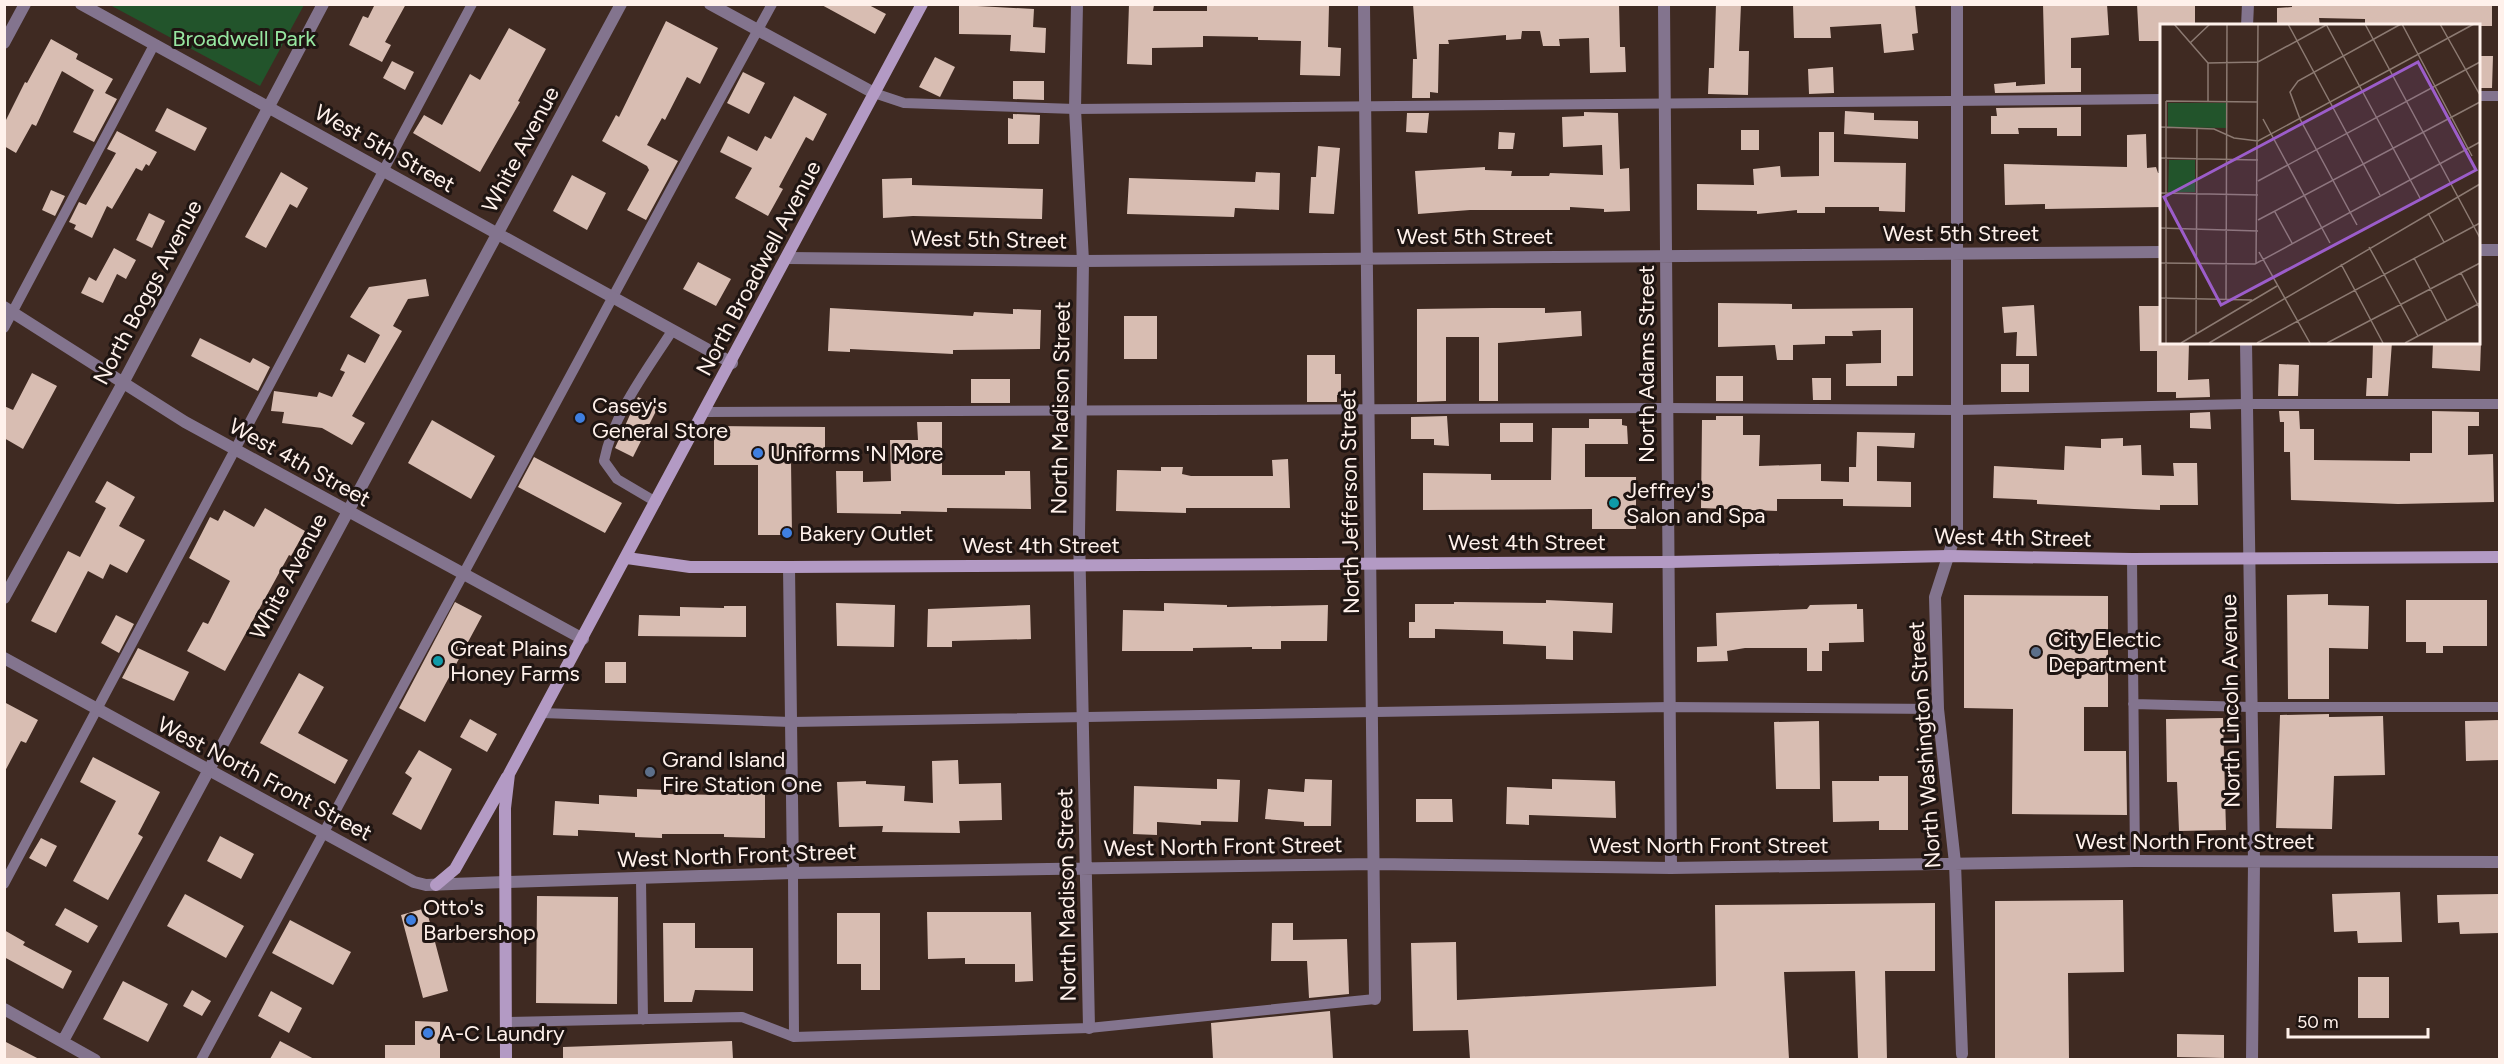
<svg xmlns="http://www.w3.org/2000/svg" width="2504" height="1064" font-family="Figtree,sans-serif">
<rect width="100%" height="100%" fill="#3f2a22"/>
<path fill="#22542b" d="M110,5L304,4V5L260,86Z"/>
<path fill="#d8bdb2" d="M375,4H406L385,42L391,45L382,62L349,45L363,16L368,18Z
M820,4H867L886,14L875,34Z
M1129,4L1154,5L1153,11H1207V4L1329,5L1328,47L1341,48L1340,76L1300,75L1301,41L1258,40V37L1203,36V47L1152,48V65L1127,64Z
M1413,4H1619L1620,47H1625L1626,72L1590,73L1589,38L1559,39L1560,46H1543L1540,31H1522L1521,39L1506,40V35L1448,40L1449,44H1439L1438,93L1430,92V98H1412L1413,59H1417Z
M1716,4H1741L1739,51H1749L1748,95L1708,94L1709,68H1714Z
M1793,4H1915L1918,33L1912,34L1914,50L1884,53L1881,24L1830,27L1831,38H1794Z
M2043,4H2107L2109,35L2071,38V68H2081V92L1995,93L1994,84L2016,82V86L2045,84Z
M2137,4H2195V26H2162V41H2139Z
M2292,4H2492V26H2365V19L2319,18L2320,26H2277V8L2292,7Z
M959,5L1034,9L1033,27L1046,28L1045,53L1010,51L1011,35L959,34Z
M666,21L718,48L700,84L687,77L665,120L662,118L647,145L678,161L646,220L627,210L649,170L647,166L602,141L616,115L619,117Z
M509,28L546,49L518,101L520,102L480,172L413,133L424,115L442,125L470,74L480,80Z
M51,39L78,54L76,59L113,79L105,93L117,99L94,142L73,132L94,90L62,71L36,126L32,124L16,153L4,146V124L25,82L27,83Z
M2478,56H2493L2492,88H2478Z
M935,57L955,67L940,97L919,87Z
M392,61L414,72L405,90L383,78Z
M1833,67L1834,93L1809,94L1808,69Z
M743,72L765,83L749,114L727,103Z
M1013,81H1044V100L1013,99Z
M794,96L827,114L813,141L806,137L779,187L783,189L768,216L735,198L752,168L720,152L728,136L757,151L765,136L771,139Z
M2081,107V136H2057V128H2018L2019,134H1991V116H1997L1996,108Z
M167,108L207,128L195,151L155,131Z
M1845,111L1874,113V120L1918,121V139L1844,134Z
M1584,112L1618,113L1620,169L1629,168L1630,211L1604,212V209L1570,207V210H1470L1418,214L1415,171L1485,167V170L1512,171L1511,176H1549L1550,173L1603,175L1602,145L1563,147L1562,117L1584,116Z
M1407,113H1429L1427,133L1406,132Z
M1013,114L1040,115L1039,144H1008V118L1013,119Z
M1741,130H1759V150H1741Z
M117,131L157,152L149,166L146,164L142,171L136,168L112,209L107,206L92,238L74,229L76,225L69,222L79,202L86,205L116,153L107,149Z
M1499,132L1515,133L1513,149H1498Z
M1819,132H1834V162L1906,163L1905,212L1879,211V207H1825V213H1797V210L1757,214V211L1697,210V184L1754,185L1753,169L1780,166L1781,177L1819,176Z
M2146,134L2147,168L2156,167L2158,173H2162V207L2045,209V204L2005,205L2004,164L2127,167V135Z
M1318,146L1340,148L1334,214L1309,213L1311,177H1316Z
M281,172L308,188L297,208L290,204L266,248L245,237Z
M1256,172L1280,173L1279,210L1235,208L1234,217L1127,214L1129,178L1255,182Z
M572,175L606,193L587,230L553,211Z
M912,178V185L1043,189L1042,219L913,216L883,218L882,179Z
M51,190L65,196L55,216L42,210Z
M149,213L165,221L152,248L136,240Z
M114,248L136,260L126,279L117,274L103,303L81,293L89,277L96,281Z
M698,262L731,279L716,306L683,289Z
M426,279L429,296L408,299L393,326L402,331L352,416L365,423L352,445L322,428L282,423L284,412L271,411L274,391L317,397L319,392L332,397L345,372L340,370L348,354L365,363L380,335L350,317L369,287Z
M1718,303L1792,304V309L1913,308V376H1897V386H1846V364L1881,363V330L1852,331L1853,336H1825V344L1793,345V360H1777L1775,345L1718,347Z
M2034,305L2037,356H2016L2017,332L2004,333L2002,307Z
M2139,306H2162V342H2189L2188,380L2209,379L2210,397L2176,398V392H2157V351H2140Z
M830,308L973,316L974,312L1013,314V309L1041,310L1040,349L953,350V354L850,349V352L828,351Z
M1492,308H1545V313L1581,311L1582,336L1498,343V401H1479V337H1446V401L1417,402V309Z
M1124,316H1157V359H1124Z
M200,338L250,363L253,358L270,367L258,391L191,356Z
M2373,342H2392L2388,396H2366L2367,378H2372Z
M2433,342H2481L2480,371L2432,368Z
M1307,355H1335V374H1341V395H1337V402H1307Z
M2001,364H2029V392H2001Z
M2279,364L2299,365L2298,396H2278Z
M32,373L57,386L23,449L4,438V406L13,410Z
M1716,376H1743V401H1716Z
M1812,378H1831V400H1813Z
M971,379H1010V403H971Z
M638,397L658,407L633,457L615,448Z
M2279,411H2299L2300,429H2314V460L2410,461V453H2432V411L2479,412V426H2468V455L2493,454L2494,502L2398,504L2291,500L2290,452H2284V422H2280Z
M2210,412L2211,429L2190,428V413Z
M1447,416L1449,446L1434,445V439H1411V417Z
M1716,416H1743V435H1760L1759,466L1821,464V481L1849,482V467H1856L1857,432L1915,433L1914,448L1877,446V481L1911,482V507L1843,506V499H1777V511L1701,508L1702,420H1716Z
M1589,419H1622V425L1627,426L1628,444H1585V477H1636V529H1592V509L1423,510V473L1491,474V480H1551L1552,428H1589Z
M432,420L495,456L471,499L408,463Z
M917,422H942V475H1005V471H1030L1031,509L947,508V512L901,511V514L837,513L836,471H863V482L891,481L890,440H918Z
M1500,423H1533V442H1500Z
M714,426L825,427V461H791L792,535H758V465H714Z
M2123,438V446L2141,445L2142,475L2174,476L2173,463H2197L2198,505H2160V510L2134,509L2037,504V500L1993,498L1994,466L2064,470L2065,446L2101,448V439Z
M534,457L622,503L605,533L518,487Z
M1288,459L1290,508H1186V513L1116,511L1117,470L1161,471V467H1183L1182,474L1191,476H1273L1272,460Z
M107,481L135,497L119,526L145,540L127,573L110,564L103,579L88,571L56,633L31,621L68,551L80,557L106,508L95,502Z
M265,508L305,531L291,556L289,555L225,671L187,651L203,622L208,624L230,581L189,558L210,517L218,521L224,510L254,527Z
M2328,594V605L2369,606L2368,649L2329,648V699H2288L2287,595Z
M1964,595L2108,596V707H2084V751H2126L2127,815L2012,814L2013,709L1964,708Z
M1546,600L1613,603L1612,633L1573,631V660L1546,659V646L1503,644V631L1435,629V638H1409V622H1415V604H1454V602L1546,603Z
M2406,600H2487V646H2443V653H2426V642H2406Z
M455,602L482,616L425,722L399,708Z
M836,603L895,605L894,647L837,646Z
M1164,603L1227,605V607L1328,605L1327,641H1281V649H1252V647L1193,648V651H1122L1123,610L1164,611Z
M1857,604V609H1863L1864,642L1829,643V651H1822V671H1807V648H1745L1727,651L1728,661L1697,662V647L1717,646L1716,613L1807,609L1810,605Z
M1030,605L1031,639L952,641V647H927L928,609Z
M724,606H746V637L638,636L639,615L680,616V607L724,608Z
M116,615L134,624L119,653L101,643Z
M138,648L189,672L174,701L122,678Z
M605,662H626V683H605Z
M299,673L324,687L298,733L348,760L335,784L260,743Z
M4,702L38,720L26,743L21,741L4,773Z
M2329,714V717L2383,716L2385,775L2334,776L2332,829L2276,828L2280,715Z
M2223,718L2226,830L2179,831L2177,782H2167L2166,719Z
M470,719L497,734L487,752L460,737Z
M2499,720V760L2466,761L2465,721Z
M1819,721L1820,789H1776L1774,722Z
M419,750L452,769L421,830L392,814L412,778L405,773Z
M93,757L160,792L138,834L143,837L108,900L73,881L116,801L80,782Z
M958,760L959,784L1001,783L1002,820L959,821L960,833L882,832L883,826L839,827L837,782L866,781V784L905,786L904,801L933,803L932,761Z
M1879,776H1908V830H1879V821L1833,822L1832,781H1879Z
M1217,779L1240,780L1238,822L1201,821V825L1157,822V835L1133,834L1134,786L1217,789Z
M1305,779L1332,780L1331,826H1304V822L1265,819L1268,789L1304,792Z
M1552,779L1615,781L1616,818L1529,815V825L1506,824L1507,787L1552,789Z
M725,784H765V838L724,837V834H662V838L635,837V833L578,830V836L553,835L555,801L599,804V795L637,797V789L664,790V794L724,795Z
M1416,799H1452L1453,822H1416Z
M220,836L254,854L241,879L207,861Z
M41,838L57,846L46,867L29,858Z
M2400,892L2402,942L2358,943L2357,931L2334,932L2332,894Z
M185,894L244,926L226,958L167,926Z
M2499,894V933L2460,934L2459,922L2438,923L2437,895Z
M537,896L618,897L617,1004L536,1003Z
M2123,900L2124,972L2068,973L2069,1059H1995V901Z
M1935,903V971H1885L1887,1059H1858L1855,971L1784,972L1789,1059H1470L1468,1030L1413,1031L1411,943L1456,942L1457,1000L1716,986L1715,905Z
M65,908L98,926L88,943L55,925Z
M426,908L448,991L423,998L401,915Z
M927,912H1031L1033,981L1015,982V964H965V958L928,959Z
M837,913H880V990H861V964H837Z
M290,920L351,952L333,985L272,953Z
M663,923H695V948H753V991L695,990L692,1002H664Z
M1272,923H1293V940L1347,939L1349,994L1309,998L1307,961H1271Z
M4,930L25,942L23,945L72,971L63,989L4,957Z
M2358,977H2389V1018H2358Z
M123,981L168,1004L148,1042L103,1019Z
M192,990L211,1001L202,1016L183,1006Z
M271,991L302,1008L289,1033L258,1016Z
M1330,1011L1333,1059H1213L1211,1023Z
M415,1021L440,1022V1059H385V1045H415Z
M2177,1034L2224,1035V1058L2177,1057Z
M4,1041L39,1059H4Z
M280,1041L314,1059H270Z
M732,1041L733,1059H563V1047Z"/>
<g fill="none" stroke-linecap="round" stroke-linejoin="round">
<path stroke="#83748e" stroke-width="10" d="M874,93L904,103L1075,109L2162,99
M2478,96H2500
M4,328L154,45
M705,412L1667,408L1957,410L2246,404H2500
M656,502L617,479L604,461C613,414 647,370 672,331
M2132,559L2135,861
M2133,704L2251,707H2500
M542,713L791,722L1670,707L1938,709
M793,873L794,1037
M641,880L643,1020
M4,884L472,4
M506,1022L742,1017L794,1037L1089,1028L1375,999
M201,1060C390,707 580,355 772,4"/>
<path stroke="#83748e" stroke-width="12" d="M81,4L732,363
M710,4L874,93
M1077,4L1075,109L1083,261L1079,534L1089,1028
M1364,4L1375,999
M1664,4L1671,868
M1957,4V529L1935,597L1938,709L1955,863L1962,1054
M2247,26L2248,4
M4,43L25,4
M2478,250H2500
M787,258L1083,261L2162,252
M4,307L185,422L583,639
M2246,342L2254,862L2252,1060
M789,567L793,873
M4,598L123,383L323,4
M505,882L793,873L1375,864L1671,868L2135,861L2500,862
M4,1009L95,1060
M63,1041L621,4"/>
<path stroke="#83748e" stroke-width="12" d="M4,658L414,882L426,885L505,882"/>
<path stroke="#b39ac4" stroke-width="12" d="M627,558L690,567H789L1669,562L1949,556L2132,559L2500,557
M436,885L455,869L507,777
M506,1060L505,808L509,774L922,4"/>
</g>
<g fill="#3f7fe0" stroke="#1f1512" stroke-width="2">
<circle cx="580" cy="418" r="6"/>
<circle cx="758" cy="453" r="6"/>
<circle cx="787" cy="533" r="6"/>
<circle cx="411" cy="920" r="6"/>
<circle cx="428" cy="1033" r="6"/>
</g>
<g fill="#0f9aa8" stroke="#1f1512" stroke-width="2">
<circle cx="1614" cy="503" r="6"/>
<circle cx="438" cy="661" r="6"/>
</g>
<g fill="#5c6f8a" stroke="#1f1512" stroke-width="2">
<circle cx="2036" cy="652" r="6"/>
<circle cx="650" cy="772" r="6"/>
</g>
<g text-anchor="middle" stroke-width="6" stroke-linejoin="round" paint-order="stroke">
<g font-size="22" fill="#97e7a1" stroke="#1f1512">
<text x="244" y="46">Broadwell Park</text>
</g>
<g font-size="22" fill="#fff1eb" stroke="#1f1512">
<text transform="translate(385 148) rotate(29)" y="8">West 5th Street</text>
<text transform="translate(520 149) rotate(-62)" y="8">White Avenue</text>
<text x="1961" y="241">West 5th Street</text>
<text x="1475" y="244">West 5th Street</text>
<text transform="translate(989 239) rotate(1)" y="8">West 5th Street</text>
<text transform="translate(758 268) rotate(-62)" y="8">North Broadwell Avenue</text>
<text transform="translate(147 292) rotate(-62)" y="8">North Boggs Avenue</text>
<text transform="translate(1646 364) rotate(-90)" y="8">North Adams Street</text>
<text transform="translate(1060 408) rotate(-89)" y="8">North Madison Street</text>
<text transform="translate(300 462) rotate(29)" y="8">West 4th Street</text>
<text transform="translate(1349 502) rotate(-91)" y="8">North Jefferson Street</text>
<text transform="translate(2013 537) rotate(1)" y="8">West 4th Street</text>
<text x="1527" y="550">West 4th Street</text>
<text x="1041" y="553">West 4th Street</text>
<text transform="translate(288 576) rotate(-62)" y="8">White Avenue</text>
<text transform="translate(2230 701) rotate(-91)" y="8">North Lincoln Avenue</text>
<text transform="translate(1924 745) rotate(-94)" y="8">North Washington Street</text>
<text transform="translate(265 778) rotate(28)" y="8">West North Front Street</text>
<text x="2195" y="849">West North Front Street</text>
<text x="1709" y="853">West North Front Street</text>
<text transform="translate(1223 846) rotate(-1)" y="8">West North Front Street</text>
<text transform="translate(737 855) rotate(-2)" y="8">West North Front Street</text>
<text transform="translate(1066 895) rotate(-91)" y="8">North Madison Street</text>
</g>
<g font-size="22" fill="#fff1eb" stroke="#1f1512" text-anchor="start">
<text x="592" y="413">Casey's<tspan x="592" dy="25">General Store</tspan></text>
<text x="770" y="461">Uniforms 'N More</text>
<text x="1626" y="498">Jeffrey's<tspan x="1626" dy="25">Salon and Spa</tspan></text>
<text x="799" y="541">Bakery Outlet</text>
<text x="2048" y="647">City Electic<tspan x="2048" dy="25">Department</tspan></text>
<text x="450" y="656">Great Plains<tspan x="450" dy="25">Honey Farms</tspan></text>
<text x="662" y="767">Grand Island<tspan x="662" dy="25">Fire Station One</tspan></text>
<text x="423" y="915">Otto's<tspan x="423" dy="25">Barbershop</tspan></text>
<text x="440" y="1041">A-C Laundry</text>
</g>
</g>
<g transform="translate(2160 24)">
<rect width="320" height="320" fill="#3f2a22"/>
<path d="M8,79H66V104L8,103ZM9,136H35V168H8Z" fill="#22542b"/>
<path fill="none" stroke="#8c7a72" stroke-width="1.5" d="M14,0L48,39V78M128,0L220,171M166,0L260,174M205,0L320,214M242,0L312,132M280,0L320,71M30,19L50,0M48,39L98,38L168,0M6,77L98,78M103,95L170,219M0,103L54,105L74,114L98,117L314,0M0,134L98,136M98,157L320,38M0,169L98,171M115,188L132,219M268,189L284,218M98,196L320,78M197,201L140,95L130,68L138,57L241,0M0,204L98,207M209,223L258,312M99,228L150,319M254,234L287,297M0,239L95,240L320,118M96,240L98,0M181,240L223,319M301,249L320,285M0,274L92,276M66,276L67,0M36,310L37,104M6,319V77M21,319L117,262M49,319L320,160M97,319L320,199M167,319L320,239M245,319L320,279"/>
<path fill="#9c5dca" fill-opacity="0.15" stroke="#9c5dca" stroke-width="3" d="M258,38L316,146L61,281L4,173Z"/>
<rect width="320" height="320" fill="none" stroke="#fff1eb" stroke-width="3"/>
</g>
<rect width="2504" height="1064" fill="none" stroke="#fff1eb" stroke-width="12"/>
<path d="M2288 1028v9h140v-9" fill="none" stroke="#fff1eb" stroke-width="3"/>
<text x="2297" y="1028" font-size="18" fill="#fff1eb" stroke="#1f1512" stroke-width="4.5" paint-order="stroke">50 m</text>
</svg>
